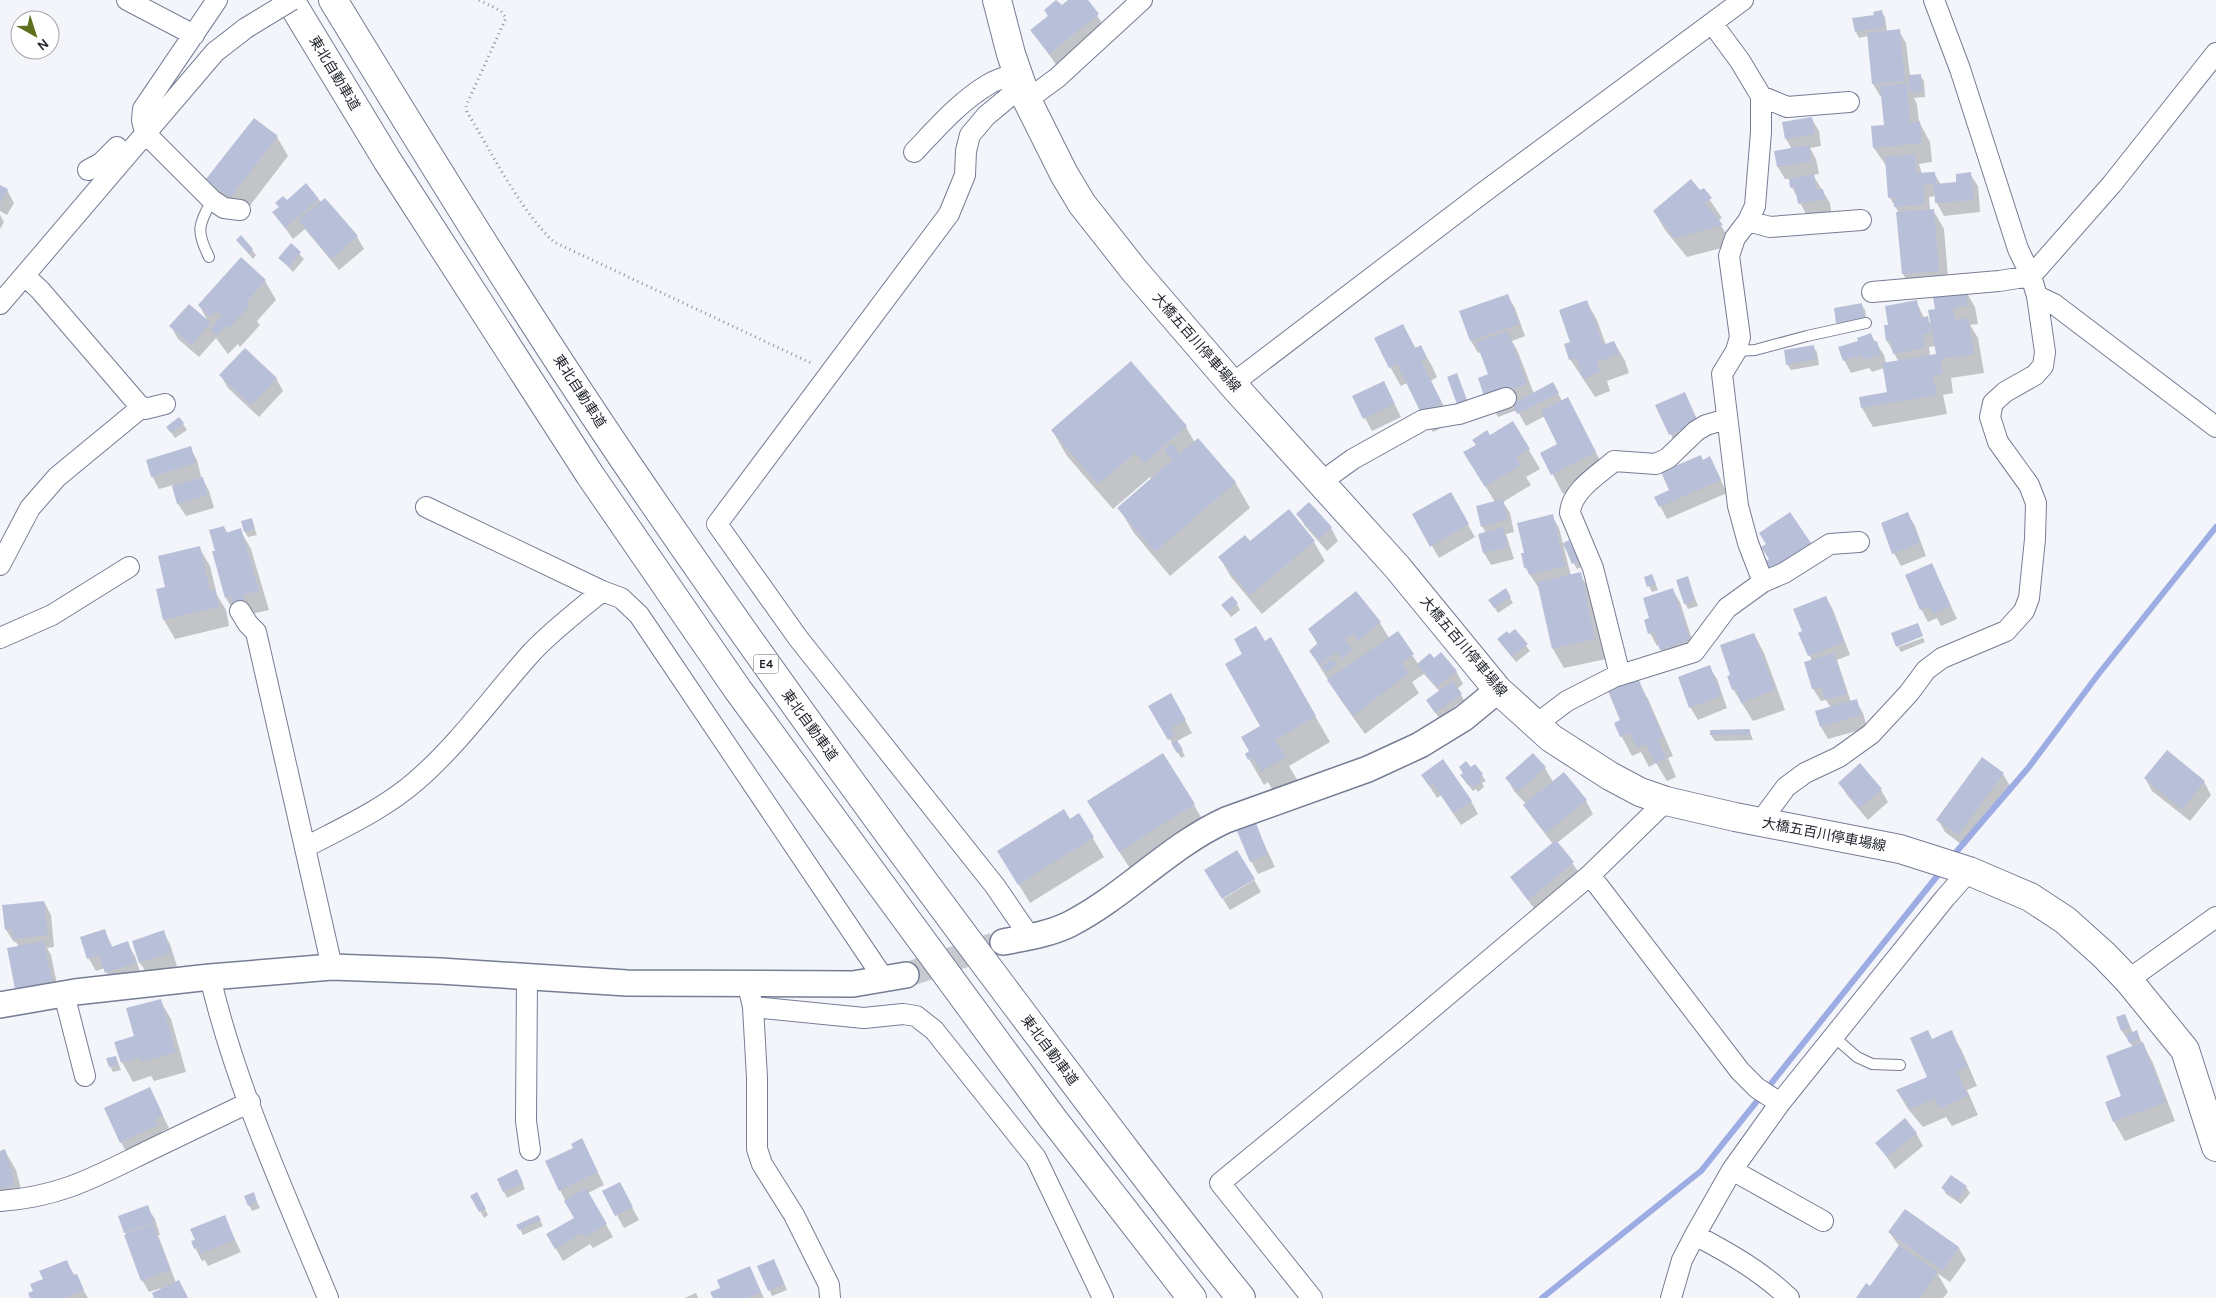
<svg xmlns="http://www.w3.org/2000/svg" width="2216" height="1298" font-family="Karla,'Noto Sans JP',sans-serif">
<rect width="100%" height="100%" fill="#f3f5fa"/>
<path fill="#0003" fill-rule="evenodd" d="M1070,0H1086L1105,27L1057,66L1032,31L1049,17L1045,10L1057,1L1062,7Z
M1881,11L1885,17L1887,32L1899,31L1906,43L1910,76H1920L1924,81L1925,97L1914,98L1917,104L1919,122L1930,142L1932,162L1919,164L1922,174L1934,173L1941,185L1958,183L1970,174L1978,186L1980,212L1944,216L1937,203L1936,196L1929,197L1930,210H1933L1944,229L1949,290L1964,288L1975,307L1978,324L1970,325L1978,338L1984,373L1951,378L1953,393L1943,395L1947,414L1873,427L1862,408L1888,393L1884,368L1872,372L1869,368L1851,373L1844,360L1860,342L1871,335L1884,355L1886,364L1899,362L1887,341L1889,326L1916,301L1924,318H1927L1932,326L1937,310L1934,291L1914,293L1903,274L1898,213H1899L1890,198L1887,167L1874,148L1885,126L1882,96H1880L1873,84L1868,36L1859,38L1856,32ZM1936,346L1937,355L1930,356L1929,347Z
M1811,118L1819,131L1821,146L1810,148L1816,159L1819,174L1813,175L1830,203L1831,212L1807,216L1792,187L1790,179H1785L1778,167L1775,152L1792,149L1786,139Z
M277,137L288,156L242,216L219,199L208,179Z
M0,187L7,190L14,203L7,215L0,211Z
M1703,190L1722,218L1718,221L1733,245L1687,257L1665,230L1654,211Z
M318,199L357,237L364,249L339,270L305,229L293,239L274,213L280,208L277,203Z
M0,215L4,222L0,229Z
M237,240L252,250L256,255L253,259Z
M291,245L304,259L293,272L280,258Z
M265,281L276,300L257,321L260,325L240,347L238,344L228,354L216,338L199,357L178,339L171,326L209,323L199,305Z
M1507,295L1515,308L1525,336L1512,341L1518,352L1534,394L1553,384L1562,401L1568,399L1606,472L1563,494L1542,454L1559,444L1545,416L1526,426L1517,410L1498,417L1487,398L1490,375L1481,352L1478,353L1471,341Z
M1586,301L1597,320L1606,345L1614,342L1625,361L1629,373L1607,381L1610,391L1595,397L1570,359L1572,343Z
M1861,304L1865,310L1867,324L1841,328L1837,322Z
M1402,325L1416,349L1421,347L1432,366L1437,377L1431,381L1452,423L1433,432L1407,383L1401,386L1390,367Z
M1813,347L1817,352L1819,365L1791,370L1787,364Z
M221,376L276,378L283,391L259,417L228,388Z
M1684,394L1705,435L1677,447L1657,406Z
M1390,395L1401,417L1372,431L1354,397Z
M179,418L187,430L175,438L167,427Z
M1513,423L1540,469L1526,477L1531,485L1503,502L1510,513L1514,532L1506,534L1514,559L1491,565L1484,553L1486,533L1482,526L1495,502L1476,471L1490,437Z
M1186,427L1195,443L1235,482L1250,508L1170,576L1134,533L1119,508L1152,480L1150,477L1113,509L1067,456L1052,430Z
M190,448L197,460L201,476L209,491L214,508L186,516L178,504L173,485L159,489L152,476Z
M1710,458L1727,493L1667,519L1660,506L1671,491L1703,461Z
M1450,494L1475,537L1439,558L1414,515Z
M1309,504L1331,528L1338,541L1327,551L1305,526L1298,514Z
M1288,511L1314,542L1325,561L1262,614L1231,577L1220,558L1250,543Z
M1908,514L1915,526L1926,556L1901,566L1894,553Z
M1552,516L1559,528L1571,576L1580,574L1591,593L1606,659L1564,668L1553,649L1540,587H1538L1525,567L1526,554Z
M251,519L257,535L248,537L245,532Z
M224,527L228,534L240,530L251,549L269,610L237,617L226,598L216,552Z
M1569,542L1581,567L1577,569L1563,544Z
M199,547L210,566L217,595L226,610L229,626L175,639L164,620L157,590L167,588Z
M1932,565L1957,619L1941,626L1937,618L1928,622L1921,609Z
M1652,575L1658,590L1652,592L1649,586Z
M1687,578L1698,606L1688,609L1685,603Z
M1672,589L1680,602L1696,652L1668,662L1659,645L1657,646L1650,633L1651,619Z
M1505,590L1513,603L1498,613L1490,600Z
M1356,592L1380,623L1389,638L1397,632L1418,664L1434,660L1456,671L1463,684L1457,689L1464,700L1439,718L1431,706L1440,692L1424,674L1412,682L1419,693L1365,734L1340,699L1310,651L1318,645L1309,629Z
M1826,597L1833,610L1850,655L1837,660L1851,702L1856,701L1863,713L1867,728L1828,739L1821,727L1831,708L1826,700L1821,701L1813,689L1806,663L1812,661L1800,633L1803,632Z
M1237,604L1240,610L1231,617L1222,605Z
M1515,631L1530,651L1516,662L1498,639Z
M1754,634L1764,653L1785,710L1753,721L1733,689L1732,676Z
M1923,638L1925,642L1901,652L1898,647Z
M1271,639L1330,742L1289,766L1299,783L1276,796L1268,782L1264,785L1246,754L1250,752L1262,726L1264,643Z
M1709,667L1717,679L1727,708L1698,720L1690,707Z
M1637,680L1648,699L1673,756L1668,758L1676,777L1667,781L1656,763L1649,767L1641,752L1632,756L1615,724L1622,721Z
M1171,695L1192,733L1177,741L1185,756L1181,758L1150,706Z
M1749,730L1753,740L1715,741L1711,735V731Z
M1533,755L1545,768L1553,782L1563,773L1586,801L1593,814L1557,843L1581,875L1536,911L1511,877L1553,844L1532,817L1524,805L1526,804L1514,791L1507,778Z
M1860,765L1881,790L1888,802L1868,820L1847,795L1840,783Z
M1475,766L1486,781L1482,783L1484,787L1478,792L1476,789L1473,791L1465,781L1471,768Z
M2003,774L2010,786L1965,847L1945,832L1938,820Z
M1422,775L1471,801L1478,814L1461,825L1441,795L1437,798Z
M2145,778L2204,782L2211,795L2190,821L2152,791Z
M1194,805L1205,824L1131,870L1099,820Z
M1079,815L1104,857L1030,903L1010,870Z
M1255,825L1275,867L1258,874L1251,861Z
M1254,880L1261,892L1230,910L1223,899Z
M44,902L51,915L54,947L47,948L51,955L59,994L23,1001L16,988L19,947L16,942H14L6,930Z
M104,930L113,948L127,943L135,956L141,975L113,985L105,968L96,971L89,959L82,937Z
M163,932L170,944L177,966L148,975L140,963L133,942Z
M160,1000L171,1019L186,1072L154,1081L151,1076L133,1082L122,1062L136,1037Z
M2125,1015L2133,1033L2136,1032L2153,1063L2175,1121L2125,1141L2114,1122L2107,1103L2123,1097L2133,1047L2122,1031L2118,1018Z
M1951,1032L1962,1051L1977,1086L1967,1090L1978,1115L1952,1126L1946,1117L1923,1127L1908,1109L1897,1091L1928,1078L1932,1040Z
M116,1057L121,1070L113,1072L110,1066Z
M149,1088L169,1128L161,1132L164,1138L128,1155L121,1142Z
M1916,1133L1923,1146L1895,1169L1877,1143Z
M582,1140L604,1185L588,1193L613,1237L593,1248L590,1244L563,1261L548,1235L575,1219L560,1190L574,1149Z
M5,1151L16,1170L25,1204L0,1211V1152Z
M520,1177L525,1189L507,1198L498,1180Z
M1966,1187L1970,1193L1961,1204L1946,1194L1943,1188Z
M604,1192L626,1196L639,1220L624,1228Z
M253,1194L260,1208L252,1211L249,1205Z
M477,1194L488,1215L484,1218L472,1196Z
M147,1207L155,1219L160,1235H158L176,1283L188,1298H155L161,1288L149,1292L142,1280L125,1232Z
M538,1216L543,1226L523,1235L518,1225Z
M224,1217L241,1252L208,1266L205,1260L202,1261L192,1242Z
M1889,1232L1959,1248L1966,1260L1950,1282L1937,1273L1948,1292L1943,1298H1858L1871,1288L1900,1247Z
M66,1261L88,1298H31L44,1280Z
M759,1266H777L787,1290L772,1296Z
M749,1268L764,1298H714Z
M696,1293L698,1298H685Z"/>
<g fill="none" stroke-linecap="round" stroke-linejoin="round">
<path stroke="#9dade3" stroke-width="6" d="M1951,858L2029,767L2097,676L2216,527
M1542,1298L1701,1171L1942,870"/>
</g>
<path fill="#b8c0d9" d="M1056,0L1062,5L1068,0H1088L1099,14L1049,54L1030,30L1048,16L1044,10Z
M1882,10L1885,27L1855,32L1852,18L1874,15L1873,12Z
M1900,29L1905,81L1872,84L1867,33Z
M1921,74L1922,91L1910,92L1908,75Z
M1907,83L1910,123L1920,121L1922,143L1873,148L1871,126L1884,125L1880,86Z
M1812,117L1815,134L1785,139L1782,122Z
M254,118L278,136L230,198L206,179Z
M1809,145L1812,161L1777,167L1774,151Z
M1915,154L1916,173L1935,172L1936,184L1956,182V174L1971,172L1974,200L1935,203L1934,184L1923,185L1925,204L1894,207V197L1888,198L1885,157Z
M1814,174L1817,190L1823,189L1825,199L1798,204L1795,187L1790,188L1789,179Z
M1691,179L1700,190L1704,188L1712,198L1705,203L1723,225L1675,238L1653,211Z
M306,183L319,199L285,228L272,212L279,207L275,203L283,196L287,200Z
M0,185L8,189L0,204Z
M325,198L358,236L331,259L298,220Z
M1934,209L1939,271L1902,274L1896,212Z
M241,235L253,249L249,254L236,240Z
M291,243L301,252L289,267L278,258Z
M241,257L266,280L246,302L250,306L229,328L226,326L217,336L210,329L222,316L216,311L211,317L198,305Z
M1965,286L1968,305L1953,308L1955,320L1968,318L1974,354L1941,359L1943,374L1933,376L1937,395L1861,408L1859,397L1887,392L1882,363L1936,354L1928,310L1935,309L1932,292Z
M1508,294L1519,324L1470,341L1459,311Z
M1587,300L1603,345L1614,341L1619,354L1597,362L1600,372L1583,379L1576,357L1569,360L1564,344L1570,342L1559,310Z
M1917,300L1920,318L1928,316L1931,333L1923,335L1925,348L1893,354L1891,341H1886L1884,325H1888L1885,306Z
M1862,303L1864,318L1836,323L1834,308Z
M189,304L211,323L191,345L169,326Z
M1403,324L1415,348L1421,345L1427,358L1421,361L1442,403L1421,413L1397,364L1389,368L1374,338Z
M1508,331L1527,384L1485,399L1478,378L1488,374L1476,342Z
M1871,333L1874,342L1877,341L1881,355L1863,360L1862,355L1843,361L1838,347L1858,341L1857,338Z
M1814,345L1816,359L1786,365L1784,350Z
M245,348L277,378L251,405L219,375Z
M1131,361L1187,426L1144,463L1135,453L1098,484L1051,430Z
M1457,373L1467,400L1457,404L1447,377Z
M1384,381L1395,404L1363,419L1352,396Z
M1553,382L1559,393L1517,414L1512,404Z
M1685,392L1698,422L1669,435L1655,405Z
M1568,397L1596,452L1551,475L1540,453L1557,444L1541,411Z
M179,417L184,423L171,433L166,427Z
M1513,421L1530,449L1516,457L1521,465L1485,487L1463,452L1476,445L1472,440L1487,430L1490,435Z
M1198,438L1236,482L1155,552L1117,508L1172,460L1164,450L1172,443L1180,454Z
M191,446L196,463L151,477L146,460Z
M1701,455L1703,460L1710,456L1721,480L1659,507L1654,497L1669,490L1661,472Z
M203,477L208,495L177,504L172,486Z
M1451,492L1469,524L1430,547L1412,514Z
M1503,499L1508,519L1481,527L1476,506Z
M1309,502L1332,527L1319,539L1296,514Z
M1289,509L1315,541L1250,595L1218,557L1245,535L1250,541Z
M1790,512L1813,546L1771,575L1763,563L1769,559L1761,547L1766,544L1759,533Z
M1908,512L1920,543L1892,554L1881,523Z
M1553,514L1565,566L1529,575L1527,567L1524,568L1521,553H1524L1517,523Z
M252,518L255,529L244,532L241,521Z
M224,526L226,533L241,528L259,591L243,595L245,600L233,603L232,596L225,598L212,551H215L209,530Z
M1503,527L1508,547L1483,553L1478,534Z
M1569,540L1579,561L1572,564L1563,543Z
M200,546L210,591L215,590L219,607L163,620L156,589L165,587L158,556Z
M1932,563L1951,606L1933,614L1929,606L1920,610L1905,575Z
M1581,572L1595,639L1552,649L1537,582Z
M1652,574L1656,584L1647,587L1644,577Z
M1688,576L1695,600L1684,604L1676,580Z
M1506,588L1511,597L1494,608L1488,600Z
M1673,588L1690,640L1660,650L1654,632L1648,634L1644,620L1649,618L1643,598Z
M1356,591L1381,622L1358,641L1353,634L1345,640L1353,650L1342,659L1336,652L1320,665L1309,651L1318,643L1308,629Z
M1232,596L1238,603L1227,612L1221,605Z
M1826,596L1844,642L1808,656L1798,633L1802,631L1793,609Z
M1918,623L1923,636L1896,647L1891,633Z
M1256,626L1265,641L1271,637L1316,716L1275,740L1286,757L1261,772L1252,757L1248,760L1245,754L1249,751L1241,737L1260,726L1225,664L1242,654L1234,639Z
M1515,629L1528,644L1512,657L1497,639L1507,631L1509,634Z
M1398,631L1414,654L1402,663L1409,673L1353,716L1327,680Z
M1754,633L1775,690L1741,703L1736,689L1732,690L1727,676L1730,675L1720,645Z
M1441,652L1457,671L1437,687L1417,664L1430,653L1434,658Z
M1834,653L1847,694L1825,700L1821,687L1812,689L1804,662Z
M1332,659L1337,664L1327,672L1322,667Z
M1710,665L1721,696L1689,708L1678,677Z
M1638,678L1663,737L1658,739L1666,758L1655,763L1646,744L1637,748L1630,733L1620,737L1614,723L1620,720L1608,691Z
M1453,681L1462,694L1435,713L1426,700Z
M1171,693L1186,720L1171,728L1175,736L1168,740L1148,706Z
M1857,699L1861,715L1820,727L1815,711Z
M1750,729V735H1710V730Z
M1177,740L1183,750L1177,753L1171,743Z
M2167,750L2205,781L2182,810L2144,778Z
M1163,753L1195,804L1119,852L1087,801Z
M1533,753L1546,767L1518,792L1505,778Z
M1982,757L2004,773L1958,835L1936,820Z
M1443,759L1472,801L1453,813L1433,784L1429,786L1421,775Z
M1466,761L1471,767L1475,764L1483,774L1480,777L1482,780L1474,787L1472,784L1469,786L1460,775L1463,773L1459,767Z
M1860,763L1882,789L1860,808L1838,783Z
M1564,772L1587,800L1546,833L1523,805Z
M1064,809L1070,819L1079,813L1094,837L1018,885L997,851Z
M1256,823L1268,854L1250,862L1237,831Z
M1556,840L1574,862L1528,900L1510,877Z
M1237,850L1255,879L1222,899L1204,870Z
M44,901L48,935L13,939L12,929L5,930L2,905Z
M105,929L111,947L128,941L135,963L105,973L99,955L87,959L80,937Z
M164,930L171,953L139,963L132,941Z
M44,941L52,981L15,989L7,948Z
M161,999L176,1052L142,1062L140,1057L121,1063L114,1042L134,1036L126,1008Z
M2125,1014L2130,1027L2121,1031L2116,1017Z
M1928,1030L1932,1039L1952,1030L1967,1067L1957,1071L1968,1096L1940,1108L1935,1098L1911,1109L1896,1090L1927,1077L1910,1038Z
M2137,1030L2140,1039L2129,1043L2126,1035Z
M2143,1042L2166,1102L2113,1122L2105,1102L2121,1096L2106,1056Z
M116,1056L118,1064L109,1067L106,1058Z
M150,1087L163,1115L155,1119L158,1125L120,1143L104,1108Z
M1905,1118L1917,1133L1887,1157L1875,1143Z
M582,1138L598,1172L559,1191L545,1161L573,1148L571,1144Z
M5,1149L15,1185L0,1189V1151Z
M517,1169L523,1183L503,1192L497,1179Z
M1951,1175L1967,1186L1958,1199L1941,1188Z
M620,1182L633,1207L615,1216L602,1191Z
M586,1188L607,1224L585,1237L582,1233L555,1249L546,1234L574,1218L564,1201Z
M254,1192L257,1202L248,1206L244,1196Z
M477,1192L486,1209L479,1212L470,1196Z
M148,1205L154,1222L124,1233L118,1216Z
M1905,1209L1959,1247L1943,1271L1888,1232Z
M225,1215L235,1240L200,1254L198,1247L194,1249L191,1241L195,1240L190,1229Z
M538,1215L541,1220L519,1230L516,1225Z
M153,1224L170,1270L141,1281L124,1235Z
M1899,1245L1938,1272L1919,1298H1856L1866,1283L1870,1286Z
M774,1259L784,1284L768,1291L757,1266Z
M67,1260L73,1275L77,1274L84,1290L64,1298H30L28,1293L33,1291L30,1284L43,1279L39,1271Z
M750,1266L761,1292L747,1298H713L710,1292L720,1288L717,1280Z
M179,1280L188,1298H154L152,1293Z"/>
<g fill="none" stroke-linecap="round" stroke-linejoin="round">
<path stroke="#c8cad0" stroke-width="25" stroke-dasharray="25 12" stroke-linecap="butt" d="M906,975L994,945"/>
<g stroke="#767d94" stroke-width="12">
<path id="service" d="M209,257C196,231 198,226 212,200
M1736,351L1755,350L1807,336L1866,323
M1834,1037L1857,1057L1872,1064L1900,1065"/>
</g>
<g stroke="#767d94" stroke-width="22">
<path id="minor" d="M127,0L194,35
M217,0L143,109L142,120L145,133L212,200L224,208L240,210
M1934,0L1960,69L2018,249L2031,276L2037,296L2054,304L2216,427
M1022,86L986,116L970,135L966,151L965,175L949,214L717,524L798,638L995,886L1030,937
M1761,96L1787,107L1849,102
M1027,100L1057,78L1142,0
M914,152C937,128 960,101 989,84C997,79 1008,76 1018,73
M88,170L101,163L117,147
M1748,221L1770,227L1861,220
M25,276L40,290L138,404L145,409L165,404
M1872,292L1999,281L2031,276L2112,184L2216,53
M0,304L215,52L246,28
M1232,384L1484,192L1743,0
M1321,482L1353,459L1423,420L1459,414L1506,398
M426,507L602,591L621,598L639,615L884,979
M0,565L30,508L57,477L142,407
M1763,582L1784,573L1830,544L1859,542
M240,611L248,624L256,632L332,967
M0,638L52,615L129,567
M1620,675L1593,568L1570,513C1571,491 1598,475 1614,461L1656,464L1668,458L1696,431L1706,425L1727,419
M1535,725L1567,701L1614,677L1694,652L1727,608L1763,582L1748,543L1738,506L1722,374L1736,351L1740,337L1729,256L1735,238L1748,221L1755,206L1761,132V96L1740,61L1712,23
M1760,822L1786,787L1805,773L1839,757L1871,734L1909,693L1926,670L1942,658L2006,631L2024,611L2029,598L2035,539L2036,503L2029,485L1998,442L1990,417L1993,403L2005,392L2035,375L2043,366L2045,352L2037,296
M306,847C344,827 384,809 416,781C460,743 494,694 533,651C554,629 578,611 602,591
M1590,875L1740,1071L1757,1088L1780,1103
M210,977C236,1088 285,1193 328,1298
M527,977L526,1121L530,1150
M2128,980L2216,917
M64,994L85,1076
M750,994L753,1007L757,1078V1149L762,1164L794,1215L829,1285L830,1298
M753,1007L864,1018L903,1014L916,1016L934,1030L1036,1158L1103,1298
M1732,1170L1823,1221
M0,1201C61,1197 97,1176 150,1150C183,1134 216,1118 250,1102
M1695,1235C1729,1253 1761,1271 1789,1298
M1312,1298L1220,1183L1399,1036L1590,875L1666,801
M1671,1298L1682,1260L1695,1235L1732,1170L1780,1103L1945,898L1969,871"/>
</g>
<g stroke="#767d94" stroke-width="28">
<path id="tertiary" d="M1003,942C1025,938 1050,934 1070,924C1126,895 1169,846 1226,820L1368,769L1420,745L1464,718L1498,690
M0,1005L75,992L210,977L332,967L440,971L627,983L853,984L906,975"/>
</g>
<g stroke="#767d94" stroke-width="30">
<path id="secondary" d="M997,0L1011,54L1027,100L1064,174L1082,204L1134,270L1232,384L1398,568L1498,690L1551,738L1610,776L1640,792L1666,801L1735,817L1900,849L1969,871L2030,897L2065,920L2104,955L2128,980L2185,1050L2216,1147"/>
</g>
<g stroke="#767d94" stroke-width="30">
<path id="motorway" d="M290,0L387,160L590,475L738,690L1053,1119L1192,1298
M333,0C427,154 522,308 623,458C748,642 879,823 1013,1001C1088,1101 1163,1201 1241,1298"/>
</g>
<path stroke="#909299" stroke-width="3" stroke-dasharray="1 4" stroke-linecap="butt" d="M479,0L501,11L506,18L466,106L467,112C491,151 521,212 554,242L813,364"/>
<use href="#service" stroke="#fff" stroke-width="10"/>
<use href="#minor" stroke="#fff" stroke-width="20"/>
<use href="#tertiary" stroke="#fff" stroke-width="25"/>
<use href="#secondary" stroke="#fff" stroke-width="28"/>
<use href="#motorway" stroke="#fff" stroke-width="28"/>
<g stroke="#767d94" stroke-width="22" stroke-linecap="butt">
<path id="minor-bridge" d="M246,28L292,0"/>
</g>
<use href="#minor-bridge" stroke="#fff" stroke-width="20"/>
</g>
<g text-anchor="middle" stroke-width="4.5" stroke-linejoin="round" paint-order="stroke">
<rect fill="#fff" stroke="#616369" stroke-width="1" x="753.5" y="654.5" width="25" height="19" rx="4"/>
<g font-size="12" font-weight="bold" fill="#1d2029">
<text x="766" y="668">E4</text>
</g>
<g font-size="14" fill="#1d2029" stroke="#fff">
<text transform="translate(335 73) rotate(59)" y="5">東北自動車道</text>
<text transform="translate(1197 342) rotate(49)" y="5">大橋五百川停車場線</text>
<text transform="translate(580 391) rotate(57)" y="5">東北自動車道</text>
<text transform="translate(1464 646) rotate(50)" y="5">大橋五百川停車場線</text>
<text transform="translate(810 725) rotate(54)" y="5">東北自動車道</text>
<text transform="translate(1824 834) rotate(11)" y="5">大橋五百川停車場線</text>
<text transform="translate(1050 1050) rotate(53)" y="5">東北自動車道</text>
</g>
</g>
<g transform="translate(35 35) rotate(141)"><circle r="24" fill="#ffffff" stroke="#a5a6a9"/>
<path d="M0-4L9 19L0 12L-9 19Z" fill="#5d701e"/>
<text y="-8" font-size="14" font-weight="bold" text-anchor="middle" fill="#1d2029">N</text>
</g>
</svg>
